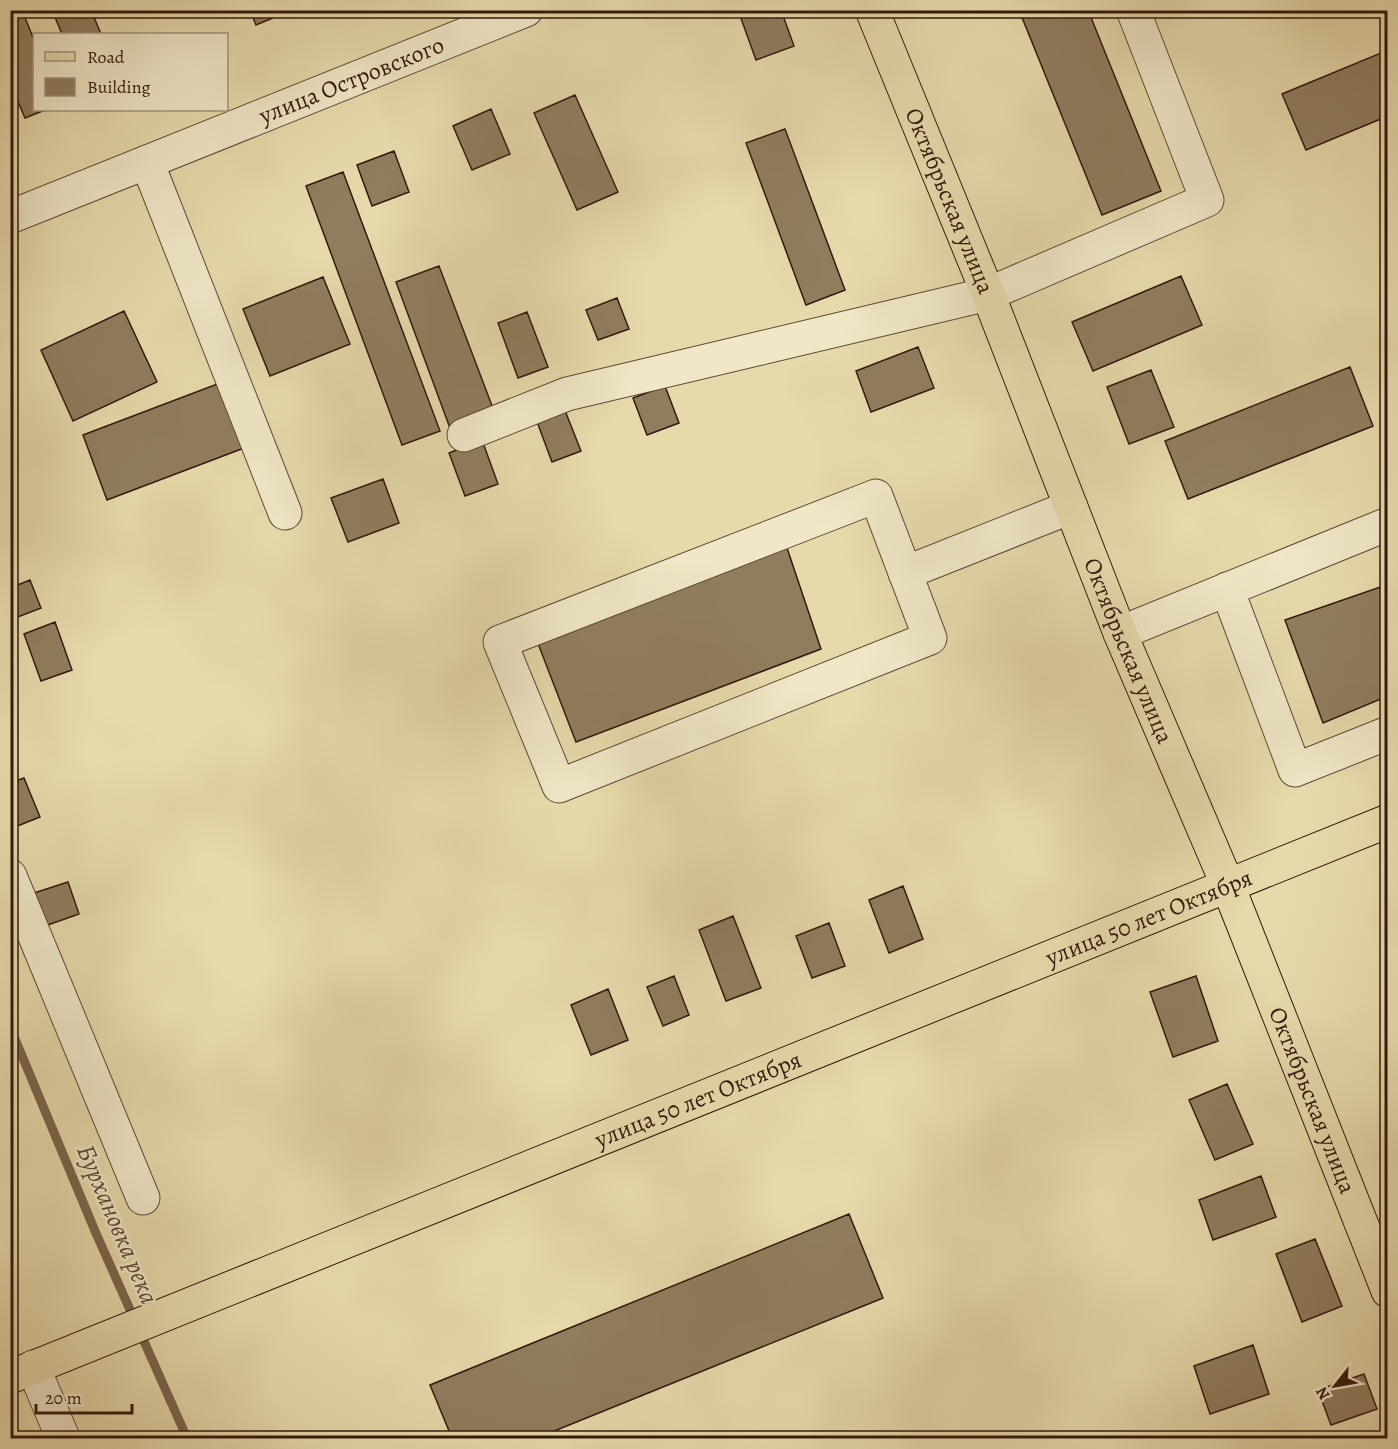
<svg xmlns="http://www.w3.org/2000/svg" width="1398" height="1449" font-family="Alegreya,serif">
<rect width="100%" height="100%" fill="#e6daab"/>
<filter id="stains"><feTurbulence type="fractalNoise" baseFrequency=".00333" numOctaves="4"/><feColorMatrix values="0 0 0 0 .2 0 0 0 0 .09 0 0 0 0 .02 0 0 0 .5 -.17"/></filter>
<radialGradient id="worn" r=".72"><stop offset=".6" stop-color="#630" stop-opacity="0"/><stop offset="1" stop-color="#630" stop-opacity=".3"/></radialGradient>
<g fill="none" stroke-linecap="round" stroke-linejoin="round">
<path stroke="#7a654b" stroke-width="9" d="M10,1027L95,1231L187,1438"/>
</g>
<path fill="#907d5f" stroke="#33180d" stroke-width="1.5" d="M10,10H22L34,40V110H45L25,118L10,83Z
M52,10H91L101,34H62Z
M250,10H292L256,25Z
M738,10H781L794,46L756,60Z
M1019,10H1088L1161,191L1102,215Z
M1388,50V116L1306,150L1282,94Z
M575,95L618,192L577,210L534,113Z
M491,109L510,154L472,170L453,126Z
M785,129L845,290L806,305L746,143Z
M394,151L409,192L372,206L357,165Z
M343,172L440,431L402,445L306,186Z
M439,266L494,411L450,428L396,282Z
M1181,276L1202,325L1093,371L1072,322Z
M323,277L350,344L270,376L243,309Z
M617,298L629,329L598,340L586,310Z
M124,311L157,382L73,421L41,350Z
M527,312L548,367L518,378L498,323Z
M918,347L934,388L871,412L856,371Z
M1350,367L1373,426L1188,499L1165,441Z
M1151,370L1174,427L1129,444L1107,387Z
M220,383L244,448L107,500L83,435Z
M665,386L679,423L647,435L633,398Z
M564,408L581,451L552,462L536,419Z
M482,440L498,484L465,496L449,453Z
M383,479L399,523L348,542L331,498Z
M786,545L821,649L576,742L537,641Z
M30,580L41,608L10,620V588Z
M1386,585L1388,696L1323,723L1285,620Z
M55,622L72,670L41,681L24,634Z
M24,778L40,817L10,829V783Z
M68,882L79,914L42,927L31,894Z
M903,886L923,939L889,953L869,900Z
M733,916L761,988L726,1001L699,930Z
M829,923L845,966L812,978L796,936Z
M674,976L689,1015L663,1026L647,987Z
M1196,976L1218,1041L1173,1057L1150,992Z
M608,989L628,1040L591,1055L571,1005Z
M1227,1084L1253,1144L1215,1160L1189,1100Z
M1261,1176L1276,1217L1213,1240L1199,1200Z
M849,1214L883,1298L537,1438H452L430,1385Z
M1315,1239L1342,1306L1302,1322L1276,1254Z
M1253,1345L1269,1394L1210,1414L1194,1366Z
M1364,1374L1377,1409L1331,1425L1318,1390Z"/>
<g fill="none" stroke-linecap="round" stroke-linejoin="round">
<g stroke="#604834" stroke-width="35">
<g id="minor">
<path d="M147,162L285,513"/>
<path id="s1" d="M10,217L526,10"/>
<path d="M464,435L567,394L988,294L1207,200L1133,10"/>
<path d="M876,496L930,638L559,786L500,642Z"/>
<path d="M905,573L1071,507"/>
<path d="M1227,589L1295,770L1388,733"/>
<path d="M1120,633L1388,524"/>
<path d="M10,876L143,1198"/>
<path d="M33,1367L63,1438"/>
</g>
</g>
<g stroke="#33180d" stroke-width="35">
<g id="major">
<path id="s2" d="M872,10L988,294L1120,633L1228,886L1388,1291"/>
<path id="s3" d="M10,1377L1388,821"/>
</g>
</g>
<use href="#minor" stroke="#efe7c8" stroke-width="33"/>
<use href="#major" stroke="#e6daab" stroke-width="33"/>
</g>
<g text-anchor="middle" stroke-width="4.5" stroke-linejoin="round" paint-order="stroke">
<g font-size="24" fill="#33180d" stroke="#efe7c8">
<text dy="8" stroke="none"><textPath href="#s1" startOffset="368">улица Островского</textPath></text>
<text dy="8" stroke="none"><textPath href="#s2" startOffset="206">Октябрьская улица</textPath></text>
<text dy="8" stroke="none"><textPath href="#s2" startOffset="690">Октябрьская улица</textPath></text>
<text dy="8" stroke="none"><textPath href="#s3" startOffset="1228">улица 50 лет Октября</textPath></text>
<text dy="8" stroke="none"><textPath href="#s3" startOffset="742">улица 50 лет Октября</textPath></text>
<text dy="8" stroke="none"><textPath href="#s2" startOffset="1176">Октябрьская улица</textPath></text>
</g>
<g font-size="26" font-style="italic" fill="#624b37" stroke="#efe7c8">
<text transform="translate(118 1224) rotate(67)" y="9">Бурхановка река</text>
</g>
</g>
<rect width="1398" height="1449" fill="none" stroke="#e6daab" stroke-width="36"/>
<rect x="12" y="12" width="1374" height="1425" fill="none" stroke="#33180d" stroke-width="3"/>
<rect x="18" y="18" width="1362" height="1413" fill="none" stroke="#33180d" stroke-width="1.5"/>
<rect x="33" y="33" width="195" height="78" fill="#efe7c8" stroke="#a4947d" stroke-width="1.5"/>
<rect x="45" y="52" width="30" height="9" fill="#e6daab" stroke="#a4947d" stroke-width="1.5"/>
<text x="87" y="63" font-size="18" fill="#33180d">Road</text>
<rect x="45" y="78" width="30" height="18" fill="#907d5f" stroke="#a4947d" stroke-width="1.5"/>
<text x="87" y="93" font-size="18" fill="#33180d">Building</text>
<g transform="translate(1335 1386) rotate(239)" stroke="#efe7c8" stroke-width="4.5" paint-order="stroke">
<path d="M0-4.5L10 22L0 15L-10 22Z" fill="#33180d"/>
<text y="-9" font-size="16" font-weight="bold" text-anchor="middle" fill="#33180d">N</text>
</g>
<path d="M36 1404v9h96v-9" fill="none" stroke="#33180d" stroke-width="3"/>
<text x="45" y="1404" font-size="18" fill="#33180d" stroke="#efe7c8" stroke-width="4.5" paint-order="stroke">20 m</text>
<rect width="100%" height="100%" filter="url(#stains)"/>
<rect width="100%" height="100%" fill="url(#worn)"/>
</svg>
